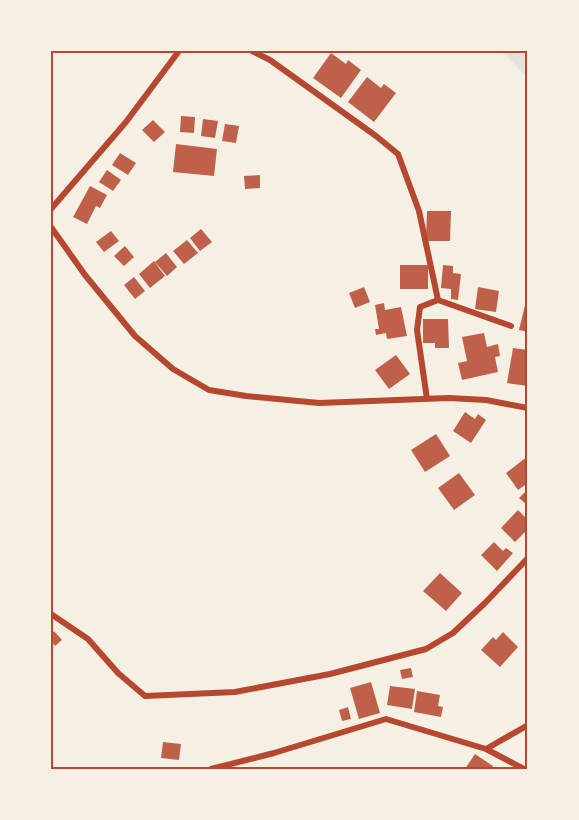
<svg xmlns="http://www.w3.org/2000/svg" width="579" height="820" font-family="'IBM Plex Serif',serif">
<rect width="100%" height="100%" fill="#f6efe4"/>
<path fill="#e2e4dc" d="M502,51H528V79Z"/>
<path fill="#bf614a" d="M331,53L346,64L348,60L361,70L341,98L313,78Z
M367,77L381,88L384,84L396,93L374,122L348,102Z
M181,116L195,117L194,133L180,132Z
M203,119L218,121L215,138L201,136Z
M153,120L165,132L154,142L142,130Z
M225,124L239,126L236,143L222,141Z
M176,144L217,149L214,176L173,172Z
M120,153L136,163L128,175L112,165Z
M107,170L121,180L113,191L99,182Z
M260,175V188L245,189L244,176Z
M90,186L107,195L100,208L96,206L87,224L73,217Z
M427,211H451L450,241H426Z
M201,229L212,242L200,251L190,238Z
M111,231L119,241L104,252L96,242Z
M187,240L198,253L184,264L173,251Z
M125,246L134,257L124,266L114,256Z
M166,253L177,267L167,276L155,262Z
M154,261L165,276L150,288L139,274Z
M400,265H428V289H400Z
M443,265L453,266V273L461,274L458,300L451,299V289L441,288Z
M134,277L145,291L135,299L124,285Z
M364,287L370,302L355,308L349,293Z
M478,287L499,291L496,312L475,309Z
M527,297H528V332L519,330Z
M384,303L385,310L401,307L407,336L387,339L386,333L376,335L375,329H379L375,305Z
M423,319H448L449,348H435V343H423Z
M484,333L487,347L498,344L500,356L495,357L498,372L462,380L458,363L467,361L462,337Z
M513,348L528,350V386L507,383Z
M396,355L410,374L389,389L375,370Z
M465,412L475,419L478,414L486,420L471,443L453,431Z
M436,434L450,456L425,472L411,450Z
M528,456V483L518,490L506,473Z
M459,473L475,495L454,510L438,488Z
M528,489V506L519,498Z
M518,510L528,520V529L515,542L501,528Z
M494,542L503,551L506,548L513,553L497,571L481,555Z
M440,573L462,593L446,611L423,591Z
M54,631L62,640L55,646L51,641V634Z
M503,632L518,647L500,667L481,650L493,637L496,640Z
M411,668L413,677L402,679L400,670Z
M371,682L380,713L359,719L350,688Z
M390,686L415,689L412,709L387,705Z
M417,691L440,695L438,706L443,707L441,717L414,712Z
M348,707L351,719L342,721L339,710Z
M163,742L181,744L179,760L161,758Z
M475,754L493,766L491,769H465Z"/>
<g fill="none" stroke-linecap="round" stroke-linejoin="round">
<path stroke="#b5482f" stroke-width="6" d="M252,51L270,60L376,136L398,154L419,211L438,300L420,307L417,330L427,399
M51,209L126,122L179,51
M51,227L85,275L135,336L173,369L209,390L246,396L319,403L449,398L486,400L528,408
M438,300L511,326
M51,614L88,639L118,673L145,696L235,692L330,674L426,649L453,633L485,603L528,558
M486,749L528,725
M211,769L274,753L386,719L486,749L524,769"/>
</g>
<rect width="579" height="820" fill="none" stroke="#f6efe4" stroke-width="105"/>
<rect x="52" y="52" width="474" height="716" fill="none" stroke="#b5482f" stroke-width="2"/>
</svg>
